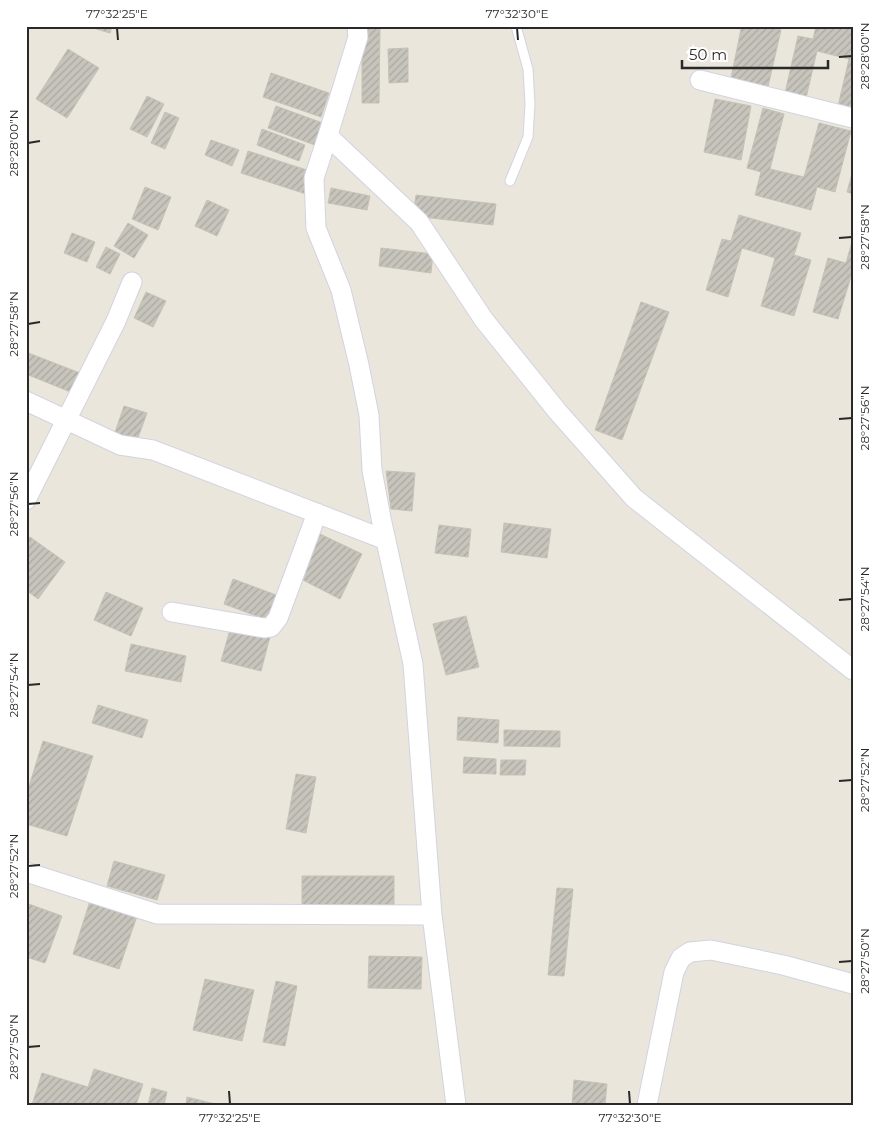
<svg xmlns="http://www.w3.org/2000/svg" width="879" height="1131" font-family="Montserrat,sans-serif">
<defs>
<pattern id="building-hatch" width="6" height="6" patternUnits="userSpaceOnUse" patternTransform="scale(1.25)"><rect width="6" height="6" fill="#c6c4bb"/><path d="M-1 1l2-2M0 6l6-6M5 7l2-2" fill="none" stroke="#aaa8a1"/></pattern>
</defs>
<rect width="100%" height="100%" fill="#eae6dc"/>
<path fill="url(#building-hatch)" stroke="#c5c2b6" d="M86,26H112L110,33Z
M362,26H380L379,103H362Z
M727,26H762L781,30L767,91L730,83L741,29Z
M816,26H853V109L838,106L849,59L817,51L806,98L785,93L798,36L813,39Z
M408,48V82L389,83L388,49Z
M68,49L99,68L67,118L36,99Z
M271,73L329,93L321,117L263,97Z
M147,96L164,104L147,137L130,129Z
M715,99L751,106L741,160L704,152Z
M276,106L331,126L323,148L268,128Z
M763,108L784,114L770,169L804,177L819,123L851,131L835,192L817,187L811,210L755,195L761,172L747,168Z
M165,112L179,118L165,149L151,143Z
M262,129L305,145L299,161L257,145Z
M211,140L239,150L232,166L205,155Z
M248,151L313,172L306,194L241,173Z
M853,170V194L847,192Z
M145,187L171,197L158,230L132,219Z
M331,188L370,196L367,210L328,203Z
M416,195L496,204L493,225L413,216Z
M207,200L229,210L217,236L195,226Z
M739,215L801,233L794,255L811,260L794,316L761,306L775,258L742,248L728,297L706,290L722,239L731,241Z
M128,223L148,235L134,258L114,246Z
M72,233L95,242L87,262L64,253Z
M853,238V270L838,319L813,312L828,258L846,263Z
M106,247L120,254L110,274L96,267Z
M381,248L433,254L431,273L379,266Z
M146,292L166,301L153,327L134,318Z
M641,302L669,312L622,440L595,430Z
M26,352L80,373L73,393L26,374Z
M124,406L147,413L135,446L113,438Z
M386,471L415,473L412,511L391,509Z
M504,523L551,529L547,558L501,552Z
M439,525L471,529L468,557L435,553Z
M320,534L362,554L340,599L299,578Z
M30,537L65,562L38,599L26,590V542Z
M233,579L279,596L270,621L224,604Z
M106,592L143,608L131,636L94,620Z
M466,616L479,667L446,675L433,624Z
M232,623L271,633L261,671L221,661Z
M131,644L186,656L181,682L125,671Z
M98,705L148,720L142,738L92,723Z
M458,717L499,720L498,743L457,740Z
M504,730L560,731V747L504,746Z
M43,741L93,756L67,836L26,824V796Z
M464,757L496,759V774L463,773Z
M501,760H526L525,775H500Z
M296,774L316,777L306,833L286,829Z
M114,861L165,875L157,900L107,886Z
M302,876H394V911L302,910Z
M557,888L573,889L564,976L548,975Z
M90,901L137,916L119,969L73,954Z
M26,903L62,916L45,963L26,957Z
M369,956L422,957L421,989L368,988Z
M205,979L254,990L242,1041L193,1030Z
M276,981L297,986L285,1046L263,1042Z
M94,1069L143,1084L136,1105H32L42,1073L88,1087Z
M574,1080L607,1084L605,1105H572Z
M152,1088L167,1092L164,1105H148Z
M187,1097L219,1105H186Z"/>
<g fill="none" stroke-linecap="round" stroke-linejoin="round">
<g stroke="#d2d3e1" stroke-width="11">
<path id="service" d="M510,181L528,137L530,104L528,69L516,26"/>
</g>
<g stroke="#d2d3e1" stroke-width="21">
<path id="minor" d="M357,26L358,37L328,135L330,138L419,222L484,320L558,412L634,498L853,670
M700,80L853,118
M328,135L314,178L316,228L341,290L359,365L369,415L372,470L381,518L413,664L432,915L456,1105
M26,401L120,445L153,450L386,540
M26,500L116,321L132,282
M172,612L264,628L271,627L278,618L317,513
M26,872L157,914L432,915
M647,1105L674,972L681,958L690,952L711,950L783,965L853,984"/>
</g>
<use href="#service" stroke="#fff" stroke-width="9"/>
<use href="#minor" stroke="#fff" stroke-width="19"/>
</g>
<path fill="none" stroke="#292929" stroke-width="2" d="M117,28L118,40M517,28L518,40M839,57L852,56M28,143L40,141M839,238L852,237M28,324L40,322M839,419L852,418M28,504L40,503M839,600L852,599M28,685L40,684M839,781L852,780M28,866L40,865M839,962L852,961M28,1047L40,1046M229,1091L230,1104M629,1091L630,1104"/>
<rect width="879" height="1131" fill="none" stroke="#ffffff" stroke-width="55"/>
<path d="M682 60v8h146v-8" fill="none" stroke="#292929" stroke-width="2.5"/>
<text x="689" y="60" font-size="15" fill="#292929" stroke="#ffffff" stroke-width="4" paint-order="stroke">50 m</text>
<rect x="28" y="28" width="824" height="1076" fill="none" stroke="#292929" stroke-width="2"/>
<g font-size="12" text-anchor="middle" fill="#292929">
<text x="117" y="18">77°32'25"E</text>
<text x="517" y="18">77°32'30"E</text>
<text transform="translate(865 56) rotate(-90)" y="4">28°28'00"N</text>
<text transform="translate(14 143) rotate(-90)" y="4">28°28'00"N</text>
<text transform="translate(865 237) rotate(-90)" y="4">28°27'58"N</text>
<text transform="translate(14 324) rotate(-90)" y="4">28°27'58"N</text>
<text transform="translate(865 418) rotate(-90)" y="4">28°27'56"N</text>
<text transform="translate(14 504) rotate(-90)" y="4">28°27'56"N</text>
<text transform="translate(865 599) rotate(-90)" y="4">28°27'54"N</text>
<text transform="translate(14 685) rotate(-90)" y="4">28°27'54"N</text>
<text transform="translate(865 780) rotate(-90)" y="4">28°27'52"N</text>
<text transform="translate(14 866) rotate(-90)" y="4">28°27'52"N</text>
<text transform="translate(865 961) rotate(-90)" y="4">28°27'50"N</text>
<text transform="translate(14 1047) rotate(-90)" y="4">28°27'50"N</text>
<text x="230" y="1122">77°32'25"E</text>
<text x="630" y="1122">77°32'30"E</text>
</g>
</svg>
